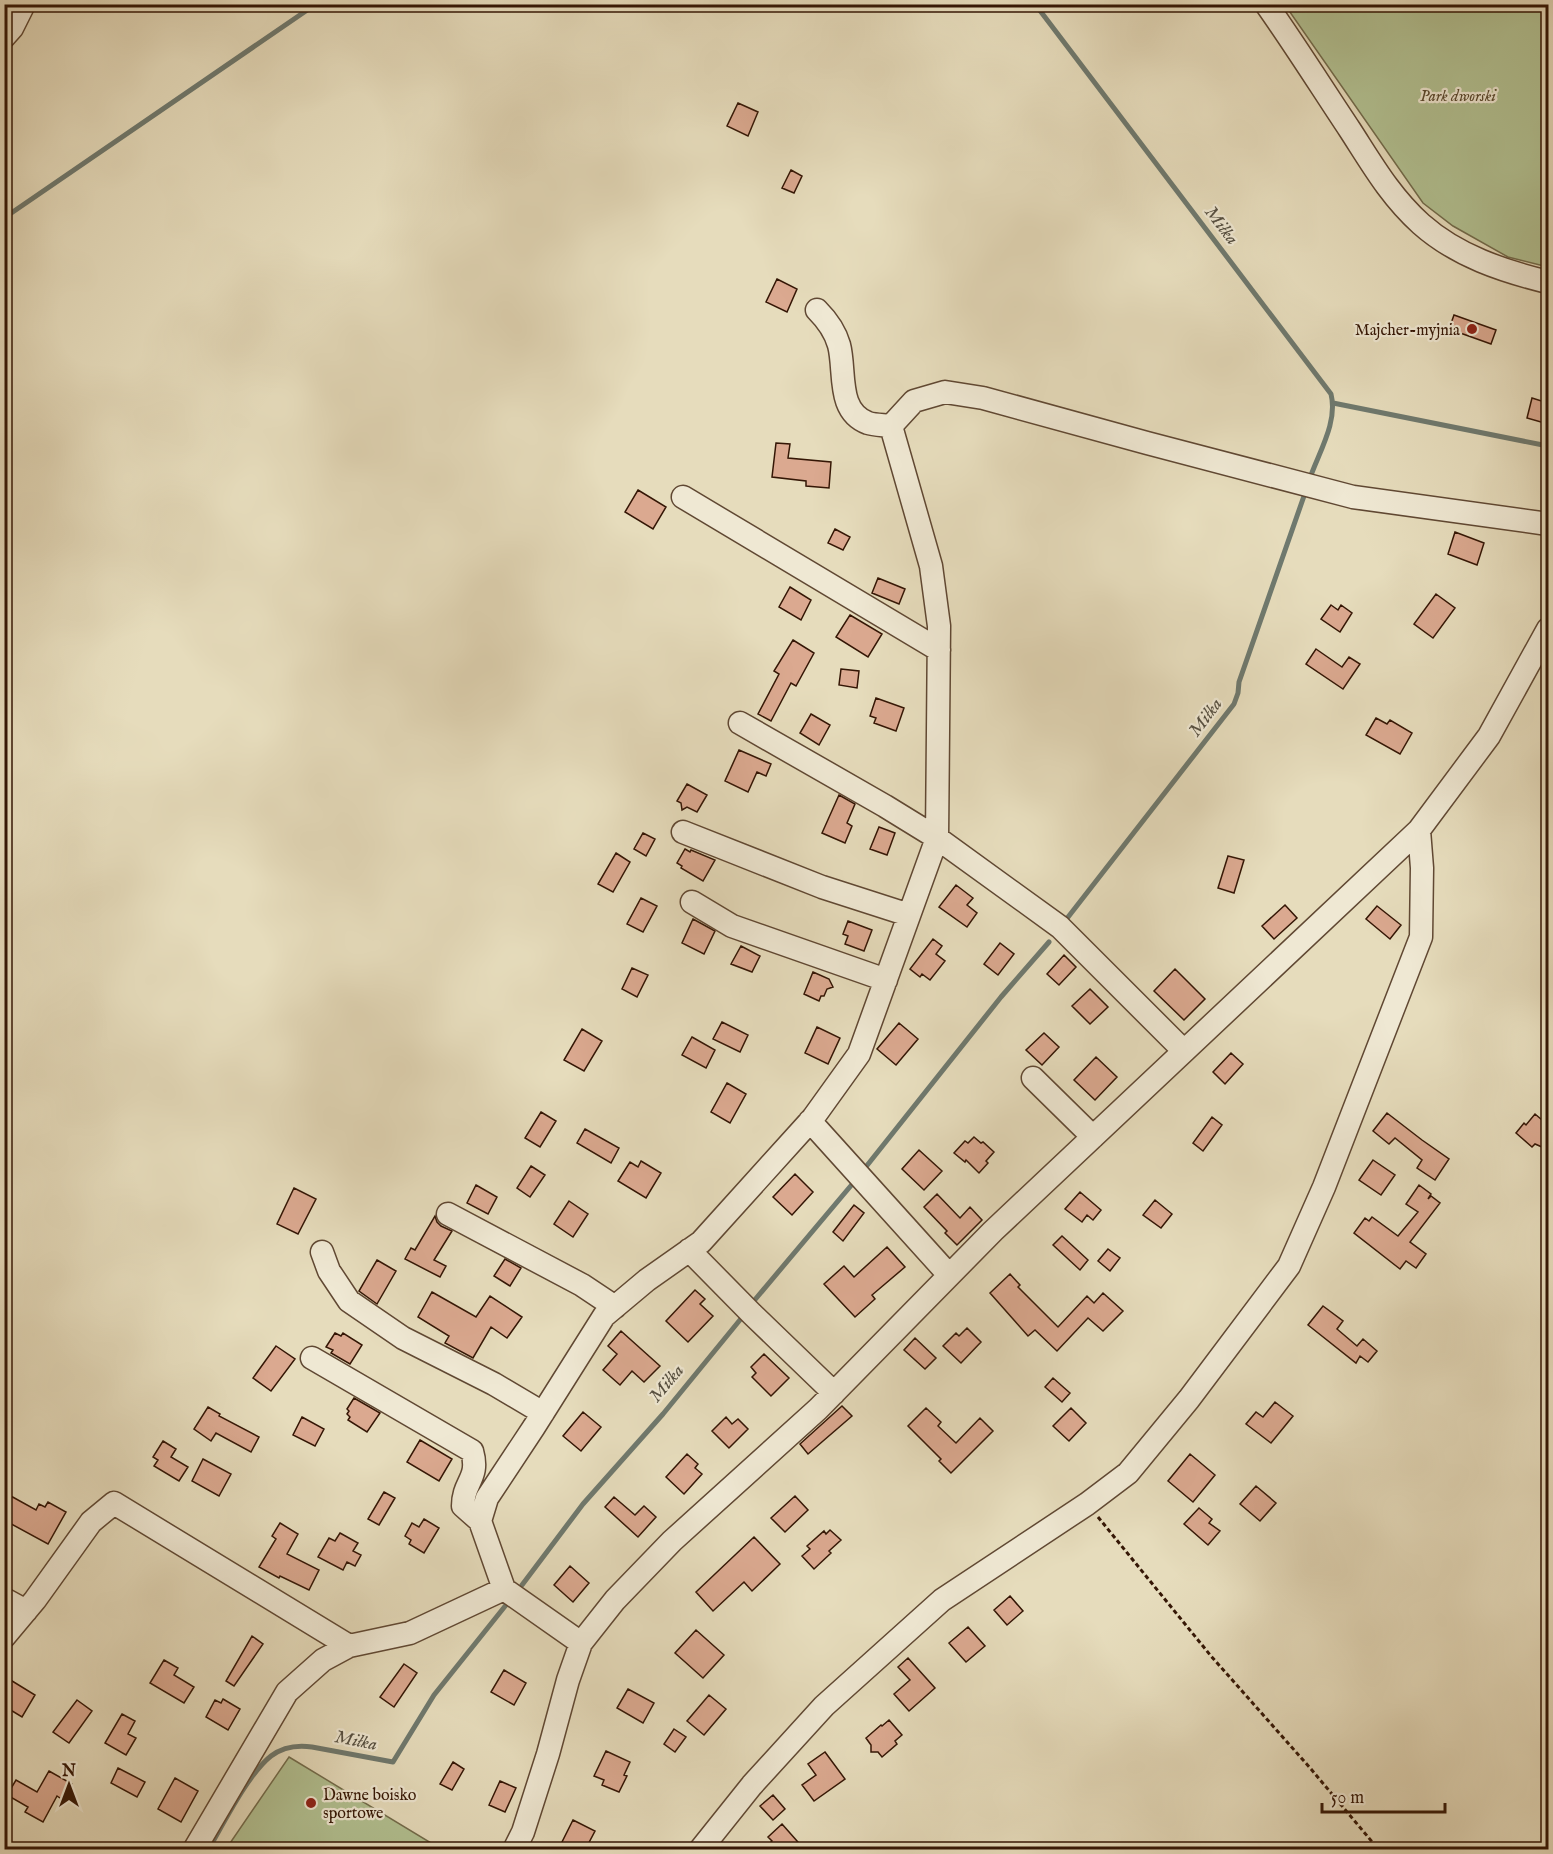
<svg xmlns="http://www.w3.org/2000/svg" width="1553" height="1854" font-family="'IM FELL English',serif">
<rect width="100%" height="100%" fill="#e6dcbc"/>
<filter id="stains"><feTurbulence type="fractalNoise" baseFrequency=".00333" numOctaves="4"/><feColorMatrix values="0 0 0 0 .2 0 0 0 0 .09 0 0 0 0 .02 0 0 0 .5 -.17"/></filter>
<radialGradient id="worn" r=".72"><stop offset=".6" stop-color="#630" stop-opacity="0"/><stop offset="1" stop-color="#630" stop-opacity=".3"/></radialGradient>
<path fill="#b2c192" stroke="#736c4c" stroke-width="1.5" d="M1285,5H1548V267L1508,257L1453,226L1423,203Z
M289,1757L441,1849H226Z"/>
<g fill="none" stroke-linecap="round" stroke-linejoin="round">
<path stroke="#6f796e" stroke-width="5" d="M1035,4L1331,394C1338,422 1319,452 1310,478
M4,218L316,4
M1333,403L1548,446
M1065,921L1234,704L1238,693L1239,682L1304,496
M865,1168L1001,997L1049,942
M753,1302L854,1182
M522,1585L583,1504L663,1414L744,1315
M208,1850C224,1823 248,1774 271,1756C283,1747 298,1745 312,1747L393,1762L434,1695L506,1605"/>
</g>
<path fill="#dba990" stroke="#341605" stroke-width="1.5" d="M738,103L758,112L748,136L727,126Z
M791,170L802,176L794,193L782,188Z
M777,279L797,289L787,312L766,302Z
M1454,315L1496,330L1491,344L1449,329Z
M1532,398L1548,403V424L1527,418Z
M776,443L790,444L788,458L831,462L829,488L806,486V481L772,477Z
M638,490L666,507L653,529L625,512Z
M835,529L850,537L843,550L828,543Z
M1455,532L1484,543L1477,565L1448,554Z
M878,578L905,589L899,604L872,593Z
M790,587L811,600L801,620L779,607Z
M1436,594L1455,608L1433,638L1414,624Z
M1331,605L1338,610L1341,605L1352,613L1340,632L1321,619Z
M850,615L882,634L868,657L836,637Z
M793,640L814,653L796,686L791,683L771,721L758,714L779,674L774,671Z
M1316,649L1342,667L1349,657L1360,664L1343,689L1306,664Z
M841,669L859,671L857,688L839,685Z
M876,698L904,708L896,731L874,723L876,718L870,716Z
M811,714L830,725L819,745L800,733Z
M1376,718L1387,724L1390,720L1412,733L1400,754L1366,735Z
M739,750L771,764L766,776L757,772L748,792L725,781Z
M687,784L707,795L697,812L687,807L682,810L681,803L677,801Z
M839,795L855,804L847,823L852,826L845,843L822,833Z
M879,827L895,833L887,855L870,849Z
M643,833L655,839L646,856L634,849Z
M685,849L690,852L691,850L715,860L703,881L681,868L682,866L677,863Z
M616,853L630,862L613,892L598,884Z
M1228,856L1244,860L1234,893L1218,888Z
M956,885L973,898L967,905L977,913L967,927L939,907Z
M641,898L657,906L643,932L627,924Z
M1285,905L1297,918L1274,939L1262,926Z
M1377,906L1401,925L1390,939L1366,919Z
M693,919L715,931L704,954L682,943Z
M848,921L872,930L864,951L845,944L848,936L843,934Z
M933,939L942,946L936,954L945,961L930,980L922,974L920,977L910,969Z
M1000,943L1014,954L998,975L984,964Z
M741,946L760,956L752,972L731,964Z
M1064,955L1076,967L1059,985L1047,974Z
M632,968L648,975L637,997L622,989Z
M1175,969L1205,999L1184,1020L1154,991Z
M813,972L829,979L833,987L827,989L824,996H821L819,1001L804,994Z
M1090,989L1108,1007L1090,1024L1072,1006Z
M722,1022L748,1035L740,1052L713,1039Z
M899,1023L918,1039L896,1065L877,1049Z
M817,1027L840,1038L828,1064L805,1053Z
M582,1029L602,1041L584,1071L564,1060Z
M1044,1033L1059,1047L1042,1065L1026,1050Z
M692,1037L715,1050L706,1068L682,1055Z
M1231,1053L1243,1064L1225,1084L1213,1072Z
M1096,1057L1117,1077L1095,1100L1074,1080Z
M727,1083L746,1094L730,1123L711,1112Z
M541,1112L556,1121L540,1147L525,1138Z
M1387,1113L1422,1140L1449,1159L1435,1180L1417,1168L1422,1160L1395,1138L1389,1144L1373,1131Z
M1535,1114L1548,1125V1139L1542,1147L1535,1144L1532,1147L1516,1133L1524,1123L1526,1125Z
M1212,1117L1222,1125L1203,1151L1193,1143Z
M585,1129L619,1148L611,1163L577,1143Z
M974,1137L981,1143L983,1142L994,1152L986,1161L988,1163L979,1173L966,1160L965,1162L954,1153L965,1141L968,1143Z
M919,1150L942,1171L924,1190L902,1169Z
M1373,1160L1395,1175L1381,1195L1359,1180Z
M641,1161L661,1173L646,1198L618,1181L630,1162L638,1167Z
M531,1166L545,1175L530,1197L517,1188Z
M795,1174L813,1192L792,1215L773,1197Z
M476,1185L497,1197L488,1214L467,1203Z
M1419,1185L1431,1194L1428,1199L1431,1196L1440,1203L1410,1242L1426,1254L1416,1268L1406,1261L1400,1269L1354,1233L1365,1218L1369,1221L1372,1217L1398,1236L1418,1212L1406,1204Z
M294,1188L316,1199L298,1234L277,1224Z
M1080,1192L1101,1210L1093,1220L1087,1215L1082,1222L1065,1209Z
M937,1194L960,1218L970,1207L982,1220L957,1245L945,1233L947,1231L924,1207Z
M1155,1200L1172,1214L1161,1228L1143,1215Z
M569,1201L588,1214L573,1237L554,1224Z
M854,1205L864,1213L843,1241L833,1232Z
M435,1216L437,1222L441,1226L452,1231L434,1260L446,1266L440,1277L405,1259L411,1248L415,1250Z
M1062,1236L1088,1260L1080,1270L1053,1245Z
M887,1247L905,1267L872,1295L875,1299L855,1317L824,1284L844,1266L854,1277Z
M1108,1249L1120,1258L1110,1271L1098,1261Z
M505,1259L521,1268L510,1286L494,1276Z
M377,1260L396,1271L377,1304L359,1291Z
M1010,1274L1020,1285L1018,1287L1058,1327L1087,1296L1094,1303L1103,1293L1123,1311L1103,1331L1088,1318L1057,1351L1035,1330L1028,1336L990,1293Z
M695,1290L705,1299L700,1304L713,1316L688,1342L666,1321Z
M432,1292L476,1317L490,1296L522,1317L507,1338L491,1327L473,1358L445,1343L449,1336L418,1317Z
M1323,1306L1343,1321L1337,1329L1357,1346L1363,1339L1377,1351L1368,1362L1360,1356L1356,1363L1308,1325Z
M967,1328L981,1342L961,1363L943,1346L956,1333L959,1336Z
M621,1331L660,1366L644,1382L632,1371L620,1385L603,1370L617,1354L608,1346Z
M335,1333L341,1336L343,1333L362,1345L350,1364L331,1353L333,1350L326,1347Z
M915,1338L936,1358L925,1369L904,1350Z
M276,1346L295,1359L271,1391L253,1378Z
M764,1354L789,1378L771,1396L752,1377L756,1373L751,1367Z
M1053,1378L1070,1393L1062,1402L1045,1387Z
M354,1398L380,1413L367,1432L348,1420L350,1417L347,1414L349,1411L347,1409Z
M1275,1402L1293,1416L1271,1443L1246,1424L1256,1412L1263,1417Z
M842,1406L852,1416L808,1454L800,1444Z
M208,1407L220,1414L219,1416L259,1437L251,1452L216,1433L211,1441L194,1429Z
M926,1408L941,1422L938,1426L956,1443L980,1418L993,1431L951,1473L939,1461L941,1459L908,1426Z
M1071,1408L1086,1423L1069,1441L1053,1426Z
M583,1412L601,1427L581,1451L563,1436Z
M302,1417L324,1429L315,1446L293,1435Z
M726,1417L732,1424L738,1419L748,1429L729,1448L712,1431Z
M420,1440L452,1459L439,1481L407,1462Z
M163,1441L176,1449L171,1457L188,1467L179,1481L154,1466L158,1460L153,1457Z
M687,1454L698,1464L695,1468L702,1474L684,1494L666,1477Z
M1190,1454L1215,1475L1193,1502L1168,1481Z
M203,1459L231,1474L219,1496L192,1481Z
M1256,1486L1276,1503L1260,1521L1240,1504Z
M384,1492L395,1498L379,1525L368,1519Z
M9,1495L36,1510L39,1504L45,1507L48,1502L66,1512L48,1544L4,1520V1502Z
M795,1496L808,1510L785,1532L771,1518Z
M614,1497L635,1515L644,1506L656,1517L638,1537L605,1507Z
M1199,1508L1212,1519L1209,1523L1220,1531L1208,1545L1184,1524Z
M424,1519L439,1528L424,1553L409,1544L411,1540L405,1536L412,1523L419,1527Z
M280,1523L298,1534L287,1554L319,1570L309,1590L280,1576L279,1578L259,1567L276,1539L272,1536Z
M830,1530L841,1540L829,1551L831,1553L814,1569L802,1556L810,1549L807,1546L824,1531L826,1534Z
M340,1533L358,1543L353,1551L361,1555L355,1566L347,1562L343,1570L318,1557L329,1538L335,1541Z
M754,1537L780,1564L752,1591L744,1582L713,1611L696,1592Z
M570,1566L589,1583L573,1602L554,1585Z
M1010,1596L1023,1611L1007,1625L994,1610Z
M968,1627L985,1646L966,1662L949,1643Z
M696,1630L724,1655L703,1678L675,1653Z
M252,1636L263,1644L234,1686L226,1681Z
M908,1658L935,1688L909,1711L894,1694L910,1680L898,1667Z
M164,1660L178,1668L174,1675L194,1687L184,1703L150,1683Z
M404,1664L417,1673L394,1707L380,1697Z
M504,1670L526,1683L514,1705L491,1692Z
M4,1676L35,1695L22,1717L4,1706Z
M628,1689L654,1703L643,1723L617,1708Z
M709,1695L726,1709L704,1735L687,1721Z
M223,1699L240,1709L228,1730L206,1717L215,1700L221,1703Z
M77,1700L92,1711L69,1743L53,1732Z
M122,1714L135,1721L128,1734L136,1738L126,1755L105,1743Z
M889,1720L902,1735L895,1741L897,1744L882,1757L878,1752H871V1745L866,1738L881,1725L882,1726Z
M674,1729L686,1737L675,1752L664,1744Z
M606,1751L630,1762L624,1775L627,1776L619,1792L602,1785L604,1780L594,1776Z
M825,1752L845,1779L814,1801L802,1785L816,1775L808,1764Z
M453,1762L464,1769L452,1790L440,1784Z
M118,1768L145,1782L137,1797L111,1783Z
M49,1771L72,1784L63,1800L57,1796L43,1822L25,1812L28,1807L7,1795L16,1780L37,1792Z
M175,1778L198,1791L181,1822L158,1809Z
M500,1781L516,1788L505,1812L489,1805Z
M773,1795L785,1809L773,1820L760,1806Z
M573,1820L595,1831L585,1850H568L560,1846Z
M782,1824L805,1850H762L772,1841L768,1837Z"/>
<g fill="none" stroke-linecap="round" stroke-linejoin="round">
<g stroke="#604833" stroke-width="25">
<path id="minor" d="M1266,4C1295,45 1322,88 1350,130C1372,164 1390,196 1421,224C1457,256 1503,271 1548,282
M4,37L12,28L24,4
M817,310C827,320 835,331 839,345C846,371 836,411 868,423C874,425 883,425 891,426
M891,426L931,566L939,626L937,838L1060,927L1184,1051
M891,426L914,401L945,392L983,398L1147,443L1353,497L1548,524
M683,497L939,650
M683,832L822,887L909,915
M692,902L732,926L886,980
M1033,1078L1093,1137
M810,1121L949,1275
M448,1214L582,1285L615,1307
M689,1250L752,1314L834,1393
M322,1252L329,1271L349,1301L403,1338L494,1384L543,1413
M312,1358L472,1451C480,1479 463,1481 463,1506L480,1521
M4,1599L26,1611
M4,1637L35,1600L91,1522L114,1503L349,1646L410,1633L504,1589
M581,1643L504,1589L480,1521L487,1498L534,1427L604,1316L647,1280L701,1242L813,1118L859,1054L937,838L885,806L740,723
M194,1850L287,1692L323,1660L349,1646
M514,1850L523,1832L548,1754L568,1680L581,1643L615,1600L672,1541L818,1409L993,1231L1419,830L1489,736L1548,629
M700,1850L752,1785L824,1706L942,1600L1087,1504L1128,1473L1189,1399L1289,1266L1324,1187L1421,937L1422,868L1419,830"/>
</g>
<path stroke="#341605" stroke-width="3" stroke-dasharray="4.5 3" stroke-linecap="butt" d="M1098,1517L1211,1656L1311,1769L1379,1850"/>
<use href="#minor" stroke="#efe8d3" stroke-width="22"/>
</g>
<g fill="#8f2418" stroke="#efe8d3" stroke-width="2">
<circle cx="1472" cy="329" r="6"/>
<circle cx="311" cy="1803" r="6"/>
</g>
<g text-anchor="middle" stroke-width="4.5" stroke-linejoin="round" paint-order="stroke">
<g font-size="16" font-style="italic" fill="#5a492f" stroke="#efe8d3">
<text x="1458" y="101">Park dworski</text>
</g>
<g font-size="16" fill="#341605" stroke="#efe8d3" text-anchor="end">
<text x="1460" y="335">Majcher-myjnia</text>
<text x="323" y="1800" text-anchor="start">Dawne boisko<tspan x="323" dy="18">sportowe</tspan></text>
</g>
<g font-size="18" font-style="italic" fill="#565042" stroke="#efe8d3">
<text transform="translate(1222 225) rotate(53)" y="6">Miłka</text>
<text transform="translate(1205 717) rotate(-53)" y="6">Miłka</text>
<text transform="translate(666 1383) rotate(-50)" y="6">Miłka</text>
<text transform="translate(356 1740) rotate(11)" y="6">Miłka</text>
</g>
</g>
<rect width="1553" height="1854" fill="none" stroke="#e6dcbc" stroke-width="24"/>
<rect x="6" y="6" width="1541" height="1842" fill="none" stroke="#341605" stroke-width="3"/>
<rect x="12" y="12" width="1529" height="1830" fill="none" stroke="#341605" stroke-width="1.5"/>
<g transform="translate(69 1785)" stroke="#efe8d3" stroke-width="4.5" paint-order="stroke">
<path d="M0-4.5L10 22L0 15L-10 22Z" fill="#341605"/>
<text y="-9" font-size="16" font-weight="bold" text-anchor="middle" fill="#341605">N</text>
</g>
<path d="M1322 1803v9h123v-9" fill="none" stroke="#341605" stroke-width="3"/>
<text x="1331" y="1803" font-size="18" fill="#341605" stroke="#efe8d3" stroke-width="4.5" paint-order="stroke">50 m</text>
<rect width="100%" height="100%" filter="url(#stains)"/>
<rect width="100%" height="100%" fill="url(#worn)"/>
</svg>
